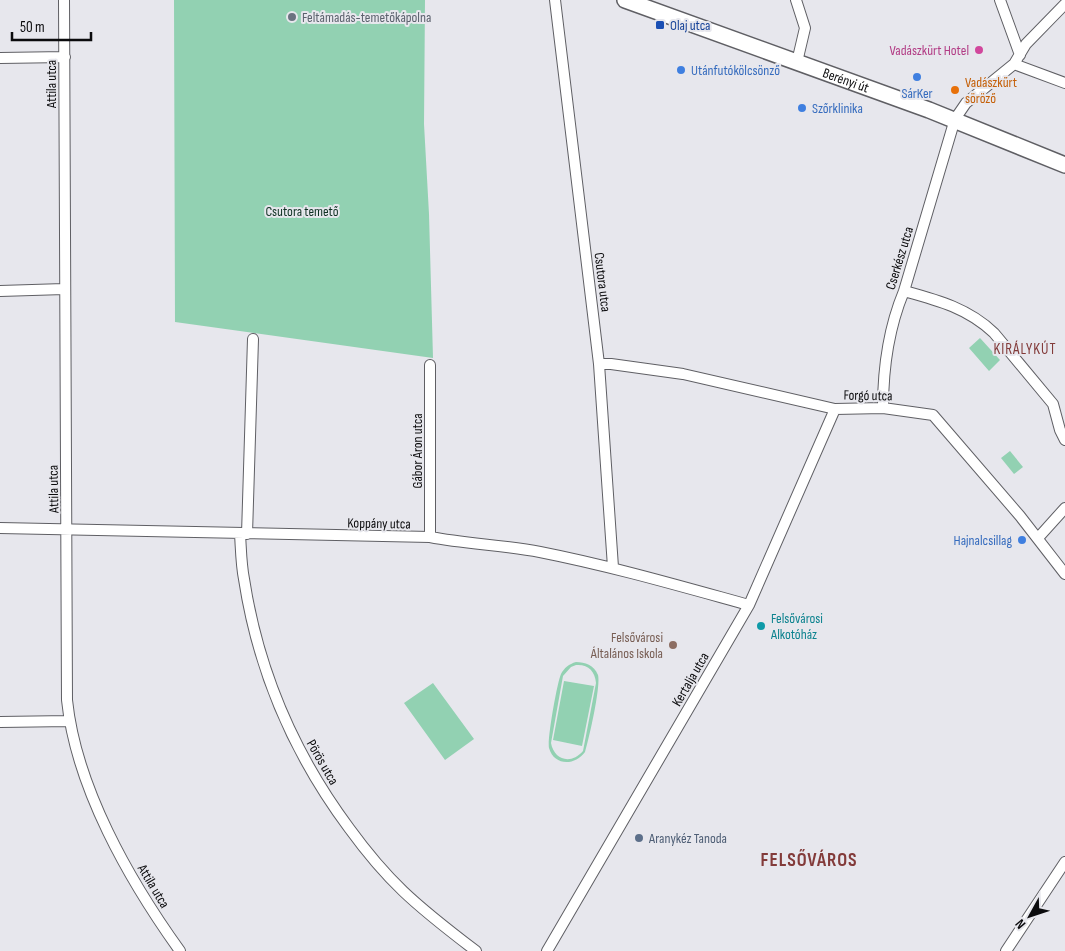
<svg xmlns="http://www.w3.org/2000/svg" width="1065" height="951" font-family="'Sofia Sans Condensed',sans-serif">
<rect width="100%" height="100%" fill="#e7e7ed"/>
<path fill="#92d1b2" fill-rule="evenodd" d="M174,0H425L424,124L429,214L433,358L175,322Z
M980,338L1000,360L989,371L969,348Z
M1010,451L1023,467L1014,474L1001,458Z
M576,662C585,662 594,665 598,675C601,686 589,739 585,752C575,766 554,766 549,748C547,740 557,683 561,674C564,668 569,664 576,662ZM576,665C588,664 595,671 596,683L583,751C571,765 554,760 551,743L563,676L571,667Z
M564,681L594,686L582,746L553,740Z
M433,683L474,739L445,760L404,703Z"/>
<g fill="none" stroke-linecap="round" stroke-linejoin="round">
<g stroke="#5f5f64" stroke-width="12">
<path id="minor" d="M64,0L67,700C76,787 129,880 180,951
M555,0L599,364L613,567
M796,0L805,28L797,62
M1000,0L1020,55
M0,58L65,57
M1014,64L1065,83
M0,291L64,289
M904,291C937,300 968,308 994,333L1053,404L1060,430L1065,440
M599,364H611L683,374L835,409L883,408L933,415L1020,516L1065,574
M430,365V537
M883,408C883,369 889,327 904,291L955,119L966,103L1014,64L1026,44L1065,4
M0,528L430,537C467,544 504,545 540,552C611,566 680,586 749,605
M240,534C241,548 241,564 244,579C258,670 294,754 349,828C365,850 383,872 403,891C426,913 451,932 476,951
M247,534L253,339
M1038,538L1065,508
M0,722L69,721
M547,951L749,605L835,409
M1006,951L1065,862"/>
</g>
<g stroke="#5f5f64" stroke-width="18">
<g id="secondary">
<path id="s1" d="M625,0L929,110L1065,165"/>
</g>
</g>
<use href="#minor" stroke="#fff" stroke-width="10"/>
<use href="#secondary" stroke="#fff" stroke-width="15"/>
</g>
<circle fill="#6b7280" stroke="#e7e7ed" stroke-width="2" cx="292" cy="17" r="5"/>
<rect fill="#1a4fb4" stroke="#e7e7ed" stroke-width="2" x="655" y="20" width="10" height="10" rx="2.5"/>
<circle fill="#d1479c" stroke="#e7e7ed" stroke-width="2" cx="979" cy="50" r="5"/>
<g fill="#3f7fe0" stroke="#e7e7ed" stroke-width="2">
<circle cx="681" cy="70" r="5"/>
<circle cx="917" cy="77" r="5"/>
<circle cx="802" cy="108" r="5"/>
<circle cx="1022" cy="540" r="5"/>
</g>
<circle fill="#e8710a" stroke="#e7e7ed" stroke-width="2" cx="955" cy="90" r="5"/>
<circle fill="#0f9aa8" stroke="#e7e7ed" stroke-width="2" cx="761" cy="626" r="5"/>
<circle fill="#8d6e63" stroke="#e7e7ed" stroke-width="2" cx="673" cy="645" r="5"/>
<circle fill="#5c6f8a" stroke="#e7e7ed" stroke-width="2" cx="639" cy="838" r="5"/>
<g text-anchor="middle" stroke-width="4" stroke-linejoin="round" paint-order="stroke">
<g font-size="14" fill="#5b616d" stroke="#e7e7ed" text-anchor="start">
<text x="302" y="22">Feltámadás-temetőkápolna</text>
</g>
<g font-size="14" fill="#164399" stroke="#e7e7ed" text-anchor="start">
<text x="670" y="30">Olaj utca</text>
</g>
<g font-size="14" fill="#b23c85" stroke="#e7e7ed" text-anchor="end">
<text x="969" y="55">Vadászkürt Hotel</text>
</g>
<g font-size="14" fill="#366cbe" stroke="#e7e7ed" text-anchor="start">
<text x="691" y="75">Utánfutókölcsönző</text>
<text x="917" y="98" text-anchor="middle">SárKer</text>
<text x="812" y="113">Szőrklinika</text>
<text x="1012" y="545" text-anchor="end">Hajnalcsillag</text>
</g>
<g font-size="14" fill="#0b0b0d" stroke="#e7e7ed">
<text dy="5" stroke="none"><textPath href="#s1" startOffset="235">Berényi út</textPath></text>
<text transform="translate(51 84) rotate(-90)" y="5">Attila utca</text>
<text transform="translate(899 258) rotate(-73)" y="5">Cserkész utca</text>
<text transform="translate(603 282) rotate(83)" y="5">Csutora utca</text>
<text transform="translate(868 395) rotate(1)" y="5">Forgó utca</text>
<text transform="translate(417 451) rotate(-90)" y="5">Gábor Áron utca</text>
<text transform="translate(53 489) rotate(-91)" y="5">Attila utca</text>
<text transform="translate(379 523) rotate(1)" y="5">Koppány utca</text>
<text transform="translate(690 679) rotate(-60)" y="5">Kertalja utca</text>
<text transform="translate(323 762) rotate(60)" y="5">Pörös utca</text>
<text transform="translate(154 886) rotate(59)" y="5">Attila utca</text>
</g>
<g font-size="14" fill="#c56008" stroke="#e7e7ed" text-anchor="start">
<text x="965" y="87">Vadászkürt<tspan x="965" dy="16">söröző</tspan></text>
</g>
<g font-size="14" fill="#0f3123" stroke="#e7e7ed">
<text x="302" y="216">Csutora temető</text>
</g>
<g font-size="14" fill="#0d838f" stroke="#e7e7ed" text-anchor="start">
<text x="771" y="623">Felsővárosi<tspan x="771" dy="16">Alkotóház</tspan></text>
</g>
<g font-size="14" fill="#785e54" stroke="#e7e7ed" text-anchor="end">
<text x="663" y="642">Felsővárosi<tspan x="663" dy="16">Általános Iskola</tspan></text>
</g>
<g font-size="14" fill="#4e5e75" stroke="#e7e7ed" text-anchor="start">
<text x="649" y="843">Aranykéz Tanoda</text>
</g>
<g font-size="15" letter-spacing="1" fill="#833b3a" stroke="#e7e7ed">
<text x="1025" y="354">KIRÁLYKÚT</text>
</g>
<g font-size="19" font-weight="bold" letter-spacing="1" fill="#833b3a" stroke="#e7e7ed">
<text x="809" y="866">FELSŐVÁROS</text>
</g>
</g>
<g transform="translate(1030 916) rotate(230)" stroke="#e7e7ed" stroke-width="4" paint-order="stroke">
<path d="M0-4L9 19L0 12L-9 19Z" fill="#0b0b0d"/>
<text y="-8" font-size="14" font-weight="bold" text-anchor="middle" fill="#0b0b0d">N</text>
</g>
<path d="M12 32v8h79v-8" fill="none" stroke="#0b0b0d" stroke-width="2.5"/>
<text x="20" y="32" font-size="15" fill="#0b0b0d" stroke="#e7e7ed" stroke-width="4" paint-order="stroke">50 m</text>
</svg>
